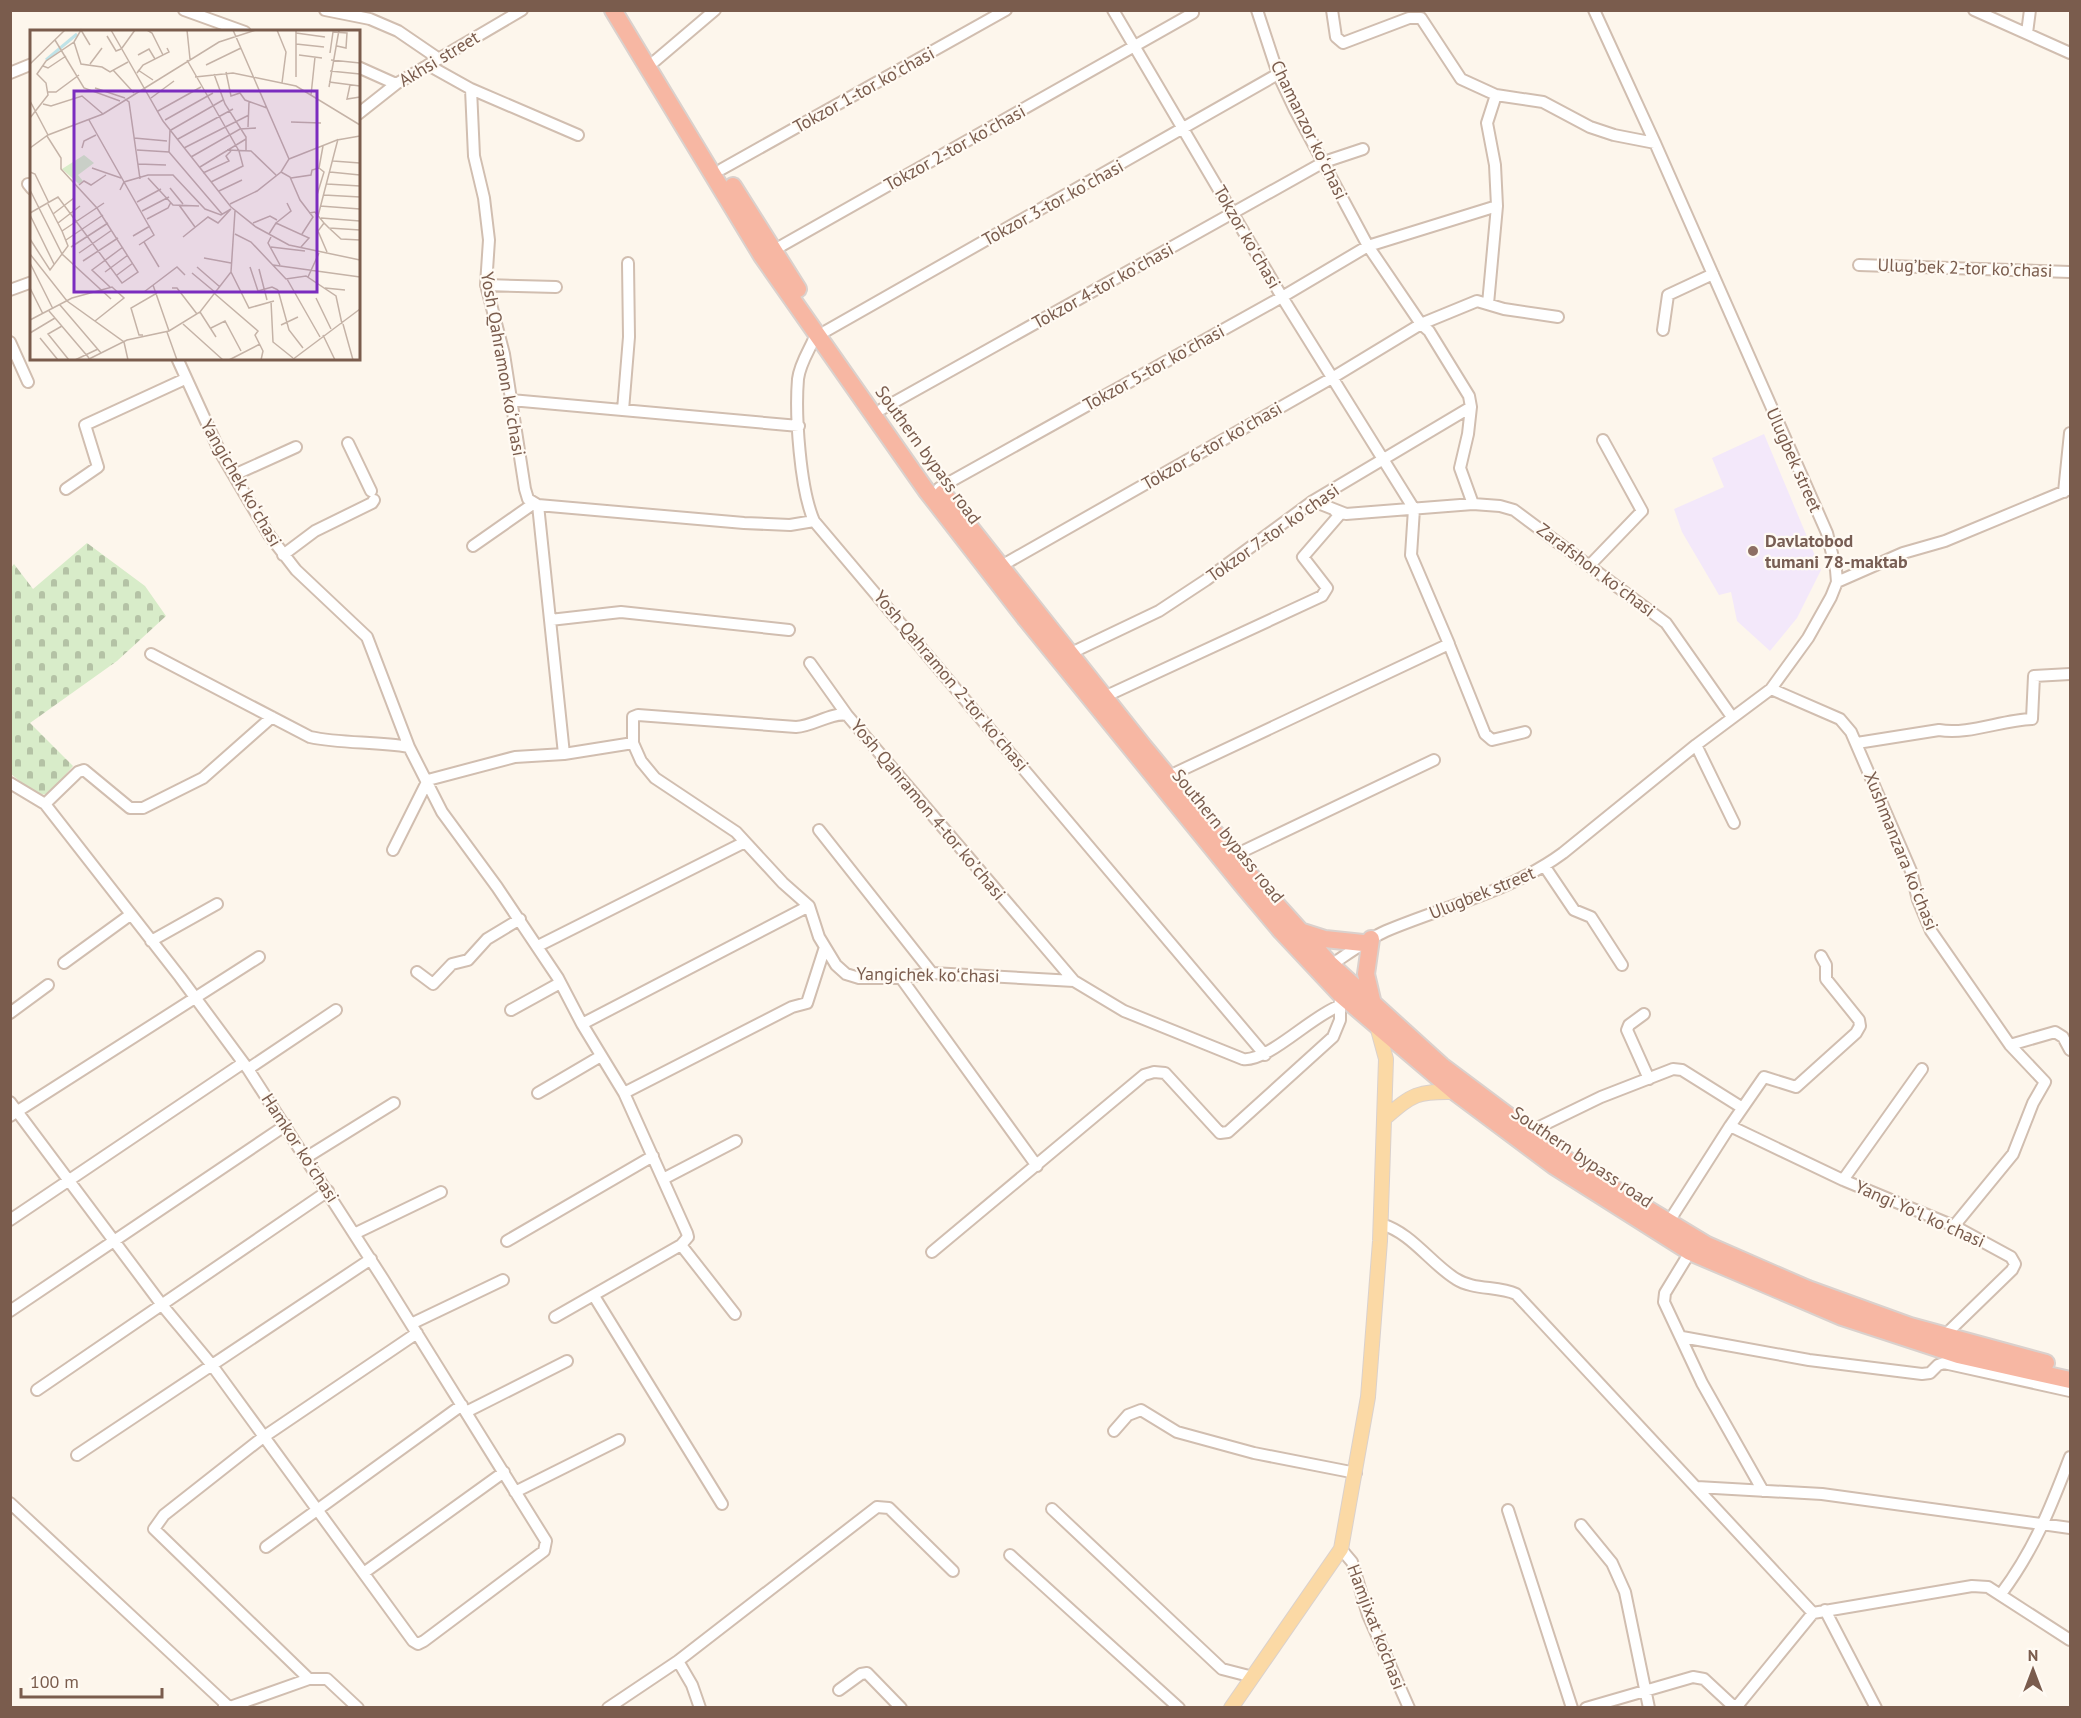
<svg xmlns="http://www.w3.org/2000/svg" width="2081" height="1718" font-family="'PT Sans',sans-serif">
<defs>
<pattern id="cemetery-stones" width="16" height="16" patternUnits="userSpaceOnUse" patternTransform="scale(1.5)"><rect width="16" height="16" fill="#d8ecc9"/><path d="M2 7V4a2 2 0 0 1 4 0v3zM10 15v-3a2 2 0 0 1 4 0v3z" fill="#b4c2a5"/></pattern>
</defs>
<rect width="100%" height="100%" fill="#fdf6ec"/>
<path fill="#f3e8fa" d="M1764,434L1821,570L1797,618L1770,651L1737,621L1731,592L1719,595L1682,532L1674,509L1724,487L1712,458Z"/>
<path fill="url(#cemetery-stones)" d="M87,543L145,586L166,616L117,661L30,723L73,766L49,794L37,795L11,774V568L14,564L33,589Z"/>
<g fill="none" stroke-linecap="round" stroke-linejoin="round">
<g stroke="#d1beb0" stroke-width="14">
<path id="minor" d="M184,10L245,32
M325,10L370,19L398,31L439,59
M1113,10L1282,297L1414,509L1411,555L1449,644L1169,776
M1257,10L1278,74L1295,110L1368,246L1421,324L1429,331L1469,396L1471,407L1468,434L1460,468L1473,504
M1332,10L1336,37L1343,43L1409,18H1421L1461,79L1496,95L1543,102L1590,127L1614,135L1655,143
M1974,10L2070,53
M2027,33L2030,10
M655,61L715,10
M428,65L471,89L474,156L484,198L489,240L486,285L504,354L525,489L528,499L538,505L564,754
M358,67L396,84
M10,73L32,64
M471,89L578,135
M358,114L396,84L522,10
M722,169L1006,10
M28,184L32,189
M774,250L1193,13
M1859,265L2070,272
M486,285L556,287
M10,290L32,282
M1488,304L1497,206L1495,165L1487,123L1496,95
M1663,330L1668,295L1713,274
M826,331L1278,74
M10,342L28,382
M177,358L220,452L269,535L296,570L367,637L409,747L442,812L497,887L558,978L582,1024L624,1093L687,1233L688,1237L681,1245L555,1317
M511,400L799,426
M882,409L1324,162L1363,149
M623,410L629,337L628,263
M348,443L371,491
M234,475L296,447
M939,488L1282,297L1368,246L1497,206
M66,489L98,467L85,425L185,379
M2064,492L2070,433
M1313,501L1346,514L1473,504L1500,506L1514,510L1666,623L1732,717
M538,505L744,523L790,525L814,521L1265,1055
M814,521C800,489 795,415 798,379C800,362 811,348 817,332
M473,546L533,504
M283,555L315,531L372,503L374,500
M1590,565L1642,511L1603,440
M1001,566L1332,378L1421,324L1477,301L1504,309L1558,317
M1837,582L1903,553L1945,541L2070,489
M550,620L621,612L789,630
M1446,637L1485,734L1492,740L1525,732
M1071,653L1159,611L1206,580L1313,501L1471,407
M151,654L310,737C342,744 376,741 409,747
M810,663L847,715
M1771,689L1840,719L1851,732L1911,871L1918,900L1931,931L2010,1045L2045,1082L2033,1103L2013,1154L1954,1226
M1104,697L1322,596L1327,588L1303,557L1341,513L1335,511
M1857,743L1939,730C1969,735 2001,720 2032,719L2034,676L2070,674
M1696,745L1734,823
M10,783L45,804L180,977L248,1069L383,1279L546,1541L544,1551L424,1641L418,1644L413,1641L211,1364L162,1305L10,1102
M45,804L78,772L84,770L130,808H143L203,778L272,717
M819,830L932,973
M393,850L428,780L515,757L564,754L633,743
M1235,855L1434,760
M1545,867L1574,910L1591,917L1622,965
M151,941L217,904
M538,946L745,842
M64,963L130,915
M1331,965C1349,953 1366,940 1386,931C1445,906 1510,892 1563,853L1696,745L1771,689L1808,638L1831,597L1837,582L1836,570L1827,533L1655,143L1594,10
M417,972L433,984L452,964L468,960L487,939L520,919
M901,978L1037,1166
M1074,981L847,715C831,712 814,726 796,727L638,715L633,717V743L641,761L655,778L736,832L783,883L809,906L819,937L836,965L846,974L859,978H901L932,973L1074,981L1124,1011L1243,1059C1268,1062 1310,1017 1339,1006
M511,1010L560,983
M10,1013L48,985
M1644,1014L1629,1025L1627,1030L1649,1079
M582,1024L809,906
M2010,1045L2055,1032L2063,1037L2070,1050
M248,1069L336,1010
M538,1093L601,1056
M624,1093L792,1007L807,1003L825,947
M10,1116L259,957
M1730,1126L1764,1077L1796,1087L1856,1033L1860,1026L1859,1020L1826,979V965L1821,956
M1531,1131L1601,1097L1673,1069L1682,1070L1741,1107
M307,1157L394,1103
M663,1179L736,1141
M1843,1180L1922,1069
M10,1220L243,1063
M1668,1223L1730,1126L1843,1180L1954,1226L2011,1257L2015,1264L2012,1270L1944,1336
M1381,1224C1412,1233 1430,1263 1456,1279C1473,1290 1498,1286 1516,1294L1813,1613L1972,1586L1988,1587L2070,1640
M354,1234L441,1192
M507,1241L653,1156
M681,1245L735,1314
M932,1252L1144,1075L1154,1072L1165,1073L1220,1133L1228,1132L1333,1037L1340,1020V1000
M1690,1252L1665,1293L1664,1302L1702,1383L1763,1491
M594,1296L722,1504
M10,1311L286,1125
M411,1324L503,1280
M1682,1337L1809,1360L1922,1374L1930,1373L1938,1365L1944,1363L2070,1391
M37,1390L328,1191
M466,1412L567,1361
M1114,1431L1128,1415L1141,1410L1177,1432L1254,1453L1356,1473
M77,1455L371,1259
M1697,1487L1822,1494L2070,1528
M515,1492L619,1440
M10,1503L230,1708
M1052,1509L1222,1669L1253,1677
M1508,1510L1572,1708
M1581,1525L1612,1563L1625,1592L1649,1708
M266,1547L462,1405
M1341,1549L1352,1562L1368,1615L1409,1708
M1010,1555L1179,1708
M365,1572L504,1472
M2001,1594C2034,1550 2051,1507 2070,1457
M1825,1610L1876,1708
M678,1661L692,1685L700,1708
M309,1679L154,1529L164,1515L262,1438L417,1333
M839,1690L861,1674L867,1673L901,1708
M224,1706L230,1707L309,1679H327L358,1708
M608,1708L678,1661L877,1507L889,1508L953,1571
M1586,1708L1693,1677L1704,1679L1732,1705H1738L1813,1613"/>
</g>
<g stroke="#dad1cd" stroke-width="16">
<path id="major" d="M1385,1118C1413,1094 1417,1091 1455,1092
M1231,1708L1341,1549L1368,1397L1380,1241L1386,1059L1377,1026"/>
</g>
<g stroke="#dad1cd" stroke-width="20">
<path id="highway" d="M613,10L762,256L926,490L1026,619L1244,887L1281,931L1341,995L1455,1092L1554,1166L1690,1252L1842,1317L1958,1355L2070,1380
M733,186L798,289
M943,493L1144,747L1250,875L1331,965L1442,1066L1570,1162L1707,1245L1808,1289L1910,1326L2046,1363
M1300,931L1325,939L1363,943
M1371,939L1366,974L1373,1004"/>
</g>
<use href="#minor" stroke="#fff" stroke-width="10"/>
<use href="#major" stroke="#fbd9a5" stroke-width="14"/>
<use href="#highway" stroke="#f7b7a3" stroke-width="16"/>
</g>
<circle fill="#8d6e63" stroke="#fffaf3" stroke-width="2" cx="1753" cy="551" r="6"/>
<g text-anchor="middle" stroke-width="4.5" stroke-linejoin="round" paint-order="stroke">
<g font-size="18" fill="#7a5c4d" stroke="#fffaf3">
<text transform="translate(439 59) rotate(-31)" y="6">Akhsi street</text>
<text transform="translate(864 90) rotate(-29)" y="6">Tokzor 1-tor koʼchasi</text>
<text transform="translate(1309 130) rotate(64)" y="6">Chamanzor koʻchasi</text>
<text transform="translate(955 148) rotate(-29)" y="6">Tokzor 2-tor koʼchasi</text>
<text transform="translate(1053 203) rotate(-29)" y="6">Tokzor 3-tor koʼchasi</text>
<text transform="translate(1247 237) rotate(60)" y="6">Tokzor koʻchasi</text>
<text transform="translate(1965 268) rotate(2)" y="6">Ulugʼbek 2-tor koʼchasi</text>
<text transform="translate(1103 286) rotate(-29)" y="6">Tokzor 4-tor koʼchasi</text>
<text transform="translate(503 364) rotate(80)" y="6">Yosh Qahramon koʻchasi</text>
<text transform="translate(1154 368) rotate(-29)" y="6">Tokzor 5-tor koʼchasi</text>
<text transform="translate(1212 446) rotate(-30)" y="6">Tokzor 6-tor koʼchasi</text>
<text transform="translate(928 455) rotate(54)" y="6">Southern bypass road</text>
<text transform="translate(1794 460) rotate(66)" y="6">Ulugbek street</text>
<text transform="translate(241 483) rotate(60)" y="6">Yangichek koʻchasi</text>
<text transform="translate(1273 533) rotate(-35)" y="6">Tokzor 7-tor koʼchasi</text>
<text transform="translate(1596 570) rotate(37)" y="6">Zarafshon koʻchasi</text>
<text transform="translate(951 681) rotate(50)" y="6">Yosh Qahramon 2-tor koʼchasi</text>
<text transform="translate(928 810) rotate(50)" y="6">Yosh Qahramon 4-tor koʼchasi</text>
<text transform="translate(1228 836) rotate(51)" y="6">Southern bypass road</text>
<text transform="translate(1901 851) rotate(68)" y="6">Xushmanzara koʻchasi</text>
<text transform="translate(1482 893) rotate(-22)" y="6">Ulugbek street</text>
<text transform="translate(928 975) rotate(1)" y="6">Yangichek koʻchasi</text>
<text transform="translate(300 1148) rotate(57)" y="6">Hamkor koʻchasi</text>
<text transform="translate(1582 1157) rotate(34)" y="6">Southern bypass road</text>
<text transform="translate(1920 1214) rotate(24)" y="6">Yangi Yoʻl koʻchasi</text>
<text transform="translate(1376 1627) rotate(69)" y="6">Hamjixat ko’chasi</text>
</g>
<g font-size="18" font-weight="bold" fill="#785e54" stroke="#fffaf3" text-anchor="start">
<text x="1765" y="547">Davlatobod<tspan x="1765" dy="21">tumani 78-maktab</tspan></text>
</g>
</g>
<g transform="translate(30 30)">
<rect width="330" height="330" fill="#fdf6ec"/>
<path d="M54,125L64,133L48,145L53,151L49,154L32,139Z" fill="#d8ecc9"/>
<path fill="none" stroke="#bfe3e8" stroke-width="3" d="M16,30L47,4"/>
<path fill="none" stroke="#c5b3a7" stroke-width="1.5" d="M81,0L133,91L201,177L226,197L259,215L330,230M117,0L122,3L133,25M157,0L160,29M247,0L256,22L252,53M266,0V47M266,3L295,7M77,6L86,21L91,19M25,10L54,58L90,71M44,12L51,34L72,37L80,42L98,32M266,14L294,17M92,18L105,0M300,23L303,2L317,3L316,18L307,16M108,25L119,19L125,29M269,25L292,28M157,30L209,121L213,136L181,152M301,30L330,33M0,34L35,0M60,34L72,18M176,35L211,18M13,36L18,38L36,26M83,40L104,63M108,40L123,50M300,41L330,44M196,42L201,66L210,63L215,70L237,78M107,43L113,35L139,22L137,18M184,44L195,74L216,107V120M165,47L203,43L266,56L330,95M299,52L330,56M320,55L317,69L330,67M299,57L309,0M65,58L95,68M18,62H26L49,45M281,65L285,27M121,68L144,51M95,69L99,72L110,149M0,71L18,105M13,74L21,76L52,66L73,84M128,81L171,57M0,88L18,65L16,53L7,44L16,31L44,12L51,0L60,15M59,90L124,205L109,215M135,90L183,63M261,92L291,93M218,97L219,72M141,100L193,70M104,108L137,111M148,109L203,79M0,118L18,105L73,84L189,12L226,0M52,118L54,111L66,105M154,118L219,85M107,120L139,122L192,184M197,120L221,121L246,145M139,122L140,100M161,127L210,99L226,98M259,129L307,110L330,106M303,131L330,133M108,134L136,135M170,137L216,109M62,138L91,148M0,142L5,144L19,173M251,142L260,147L270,170L283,187L272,204M300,142L330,145M173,143L199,131L196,126L201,121M118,148L143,175L169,176M261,148L281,145L282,140L289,138M297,154L330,156M49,155L54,151L61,155L76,145M140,158L153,174M0,160L32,224L81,269M90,160L94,152L118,145H143L175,179L191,185L201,179M189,161L212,150M287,165L294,142L289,138L293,116M294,165L330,167M107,172L131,159M18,174L32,201L74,173M200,174L227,161L251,142L259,129L203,0M149,175L165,197M290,176L330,179M112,181L139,167M0,183L28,167L92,253L108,242L67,178L31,139V128L17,106M279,183L285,182L294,193L288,201L297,222M23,184L44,168M0,185L24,234M288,186L308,109M291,188L330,191M117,189L138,178L141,172M28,193L50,176M223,193L240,186L247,190M246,193L261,181L257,173M294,193L299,198L330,200M299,198L311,209L330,210M205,204L221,212L256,249L276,246L306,266L312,294M239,204L246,193L279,208L271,217M103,206L120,196M153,207L178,187L188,193L201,179M241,207L238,213L250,235M0,209L20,240L38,216L32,201M36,210L73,185M114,212L129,237M41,217L78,193M241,217L275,221M49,223L82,200M0,224L37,271L94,312L98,330M174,228L201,233M53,231L88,208M0,233L23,279M243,235L330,247M167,237L190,257M220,237L228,261L242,257L248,260M229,239L237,270M75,242L98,225M201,242L219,278L244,271M162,243L186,263M87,245L103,233M278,247L289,223M257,249L290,307M123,255L139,301M80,257L62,240L93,217M0,258L13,284M142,258H147L167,284M295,258L315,260M248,260L259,300L273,318M114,262L147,237L155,245M185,264L228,301L225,305L233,321L231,330M286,268L301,299M241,271L243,312L263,328M30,275L71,323M19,281L59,328M170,282L186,307M0,290L42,268L82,257L94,268L65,291M153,294L193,330M313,294L323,330M251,295L268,287M32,296L18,304L39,330M181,298L195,291L211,321M137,302L147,330M0,303L25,288M113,305H109L101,278L127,263M293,305L305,330M10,308L28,330M45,330L68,319M57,330L97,310L139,301L170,282L201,242L205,181M199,330L230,314M262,330L330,279"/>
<path fill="#7b2cbf" fill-opacity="0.15" stroke="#7b2cbf" stroke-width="3" d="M44,61H287V262H44Z"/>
<rect width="330" height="330" fill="none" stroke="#7a5c4d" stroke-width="3"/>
</g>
<rect width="2081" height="1718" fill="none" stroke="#7a5c4d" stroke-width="24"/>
<g transform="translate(2033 1670)" stroke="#fffaf3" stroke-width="4.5" paint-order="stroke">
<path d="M0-4.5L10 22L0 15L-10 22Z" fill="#7a5c4d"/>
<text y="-9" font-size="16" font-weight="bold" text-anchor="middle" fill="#7a5c4d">N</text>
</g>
<path d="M21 1688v9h141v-9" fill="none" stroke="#7a5c4d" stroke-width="3"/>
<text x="30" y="1688" font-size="18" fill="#7a5c4d" stroke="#fffaf3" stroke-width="4.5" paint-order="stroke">100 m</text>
</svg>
